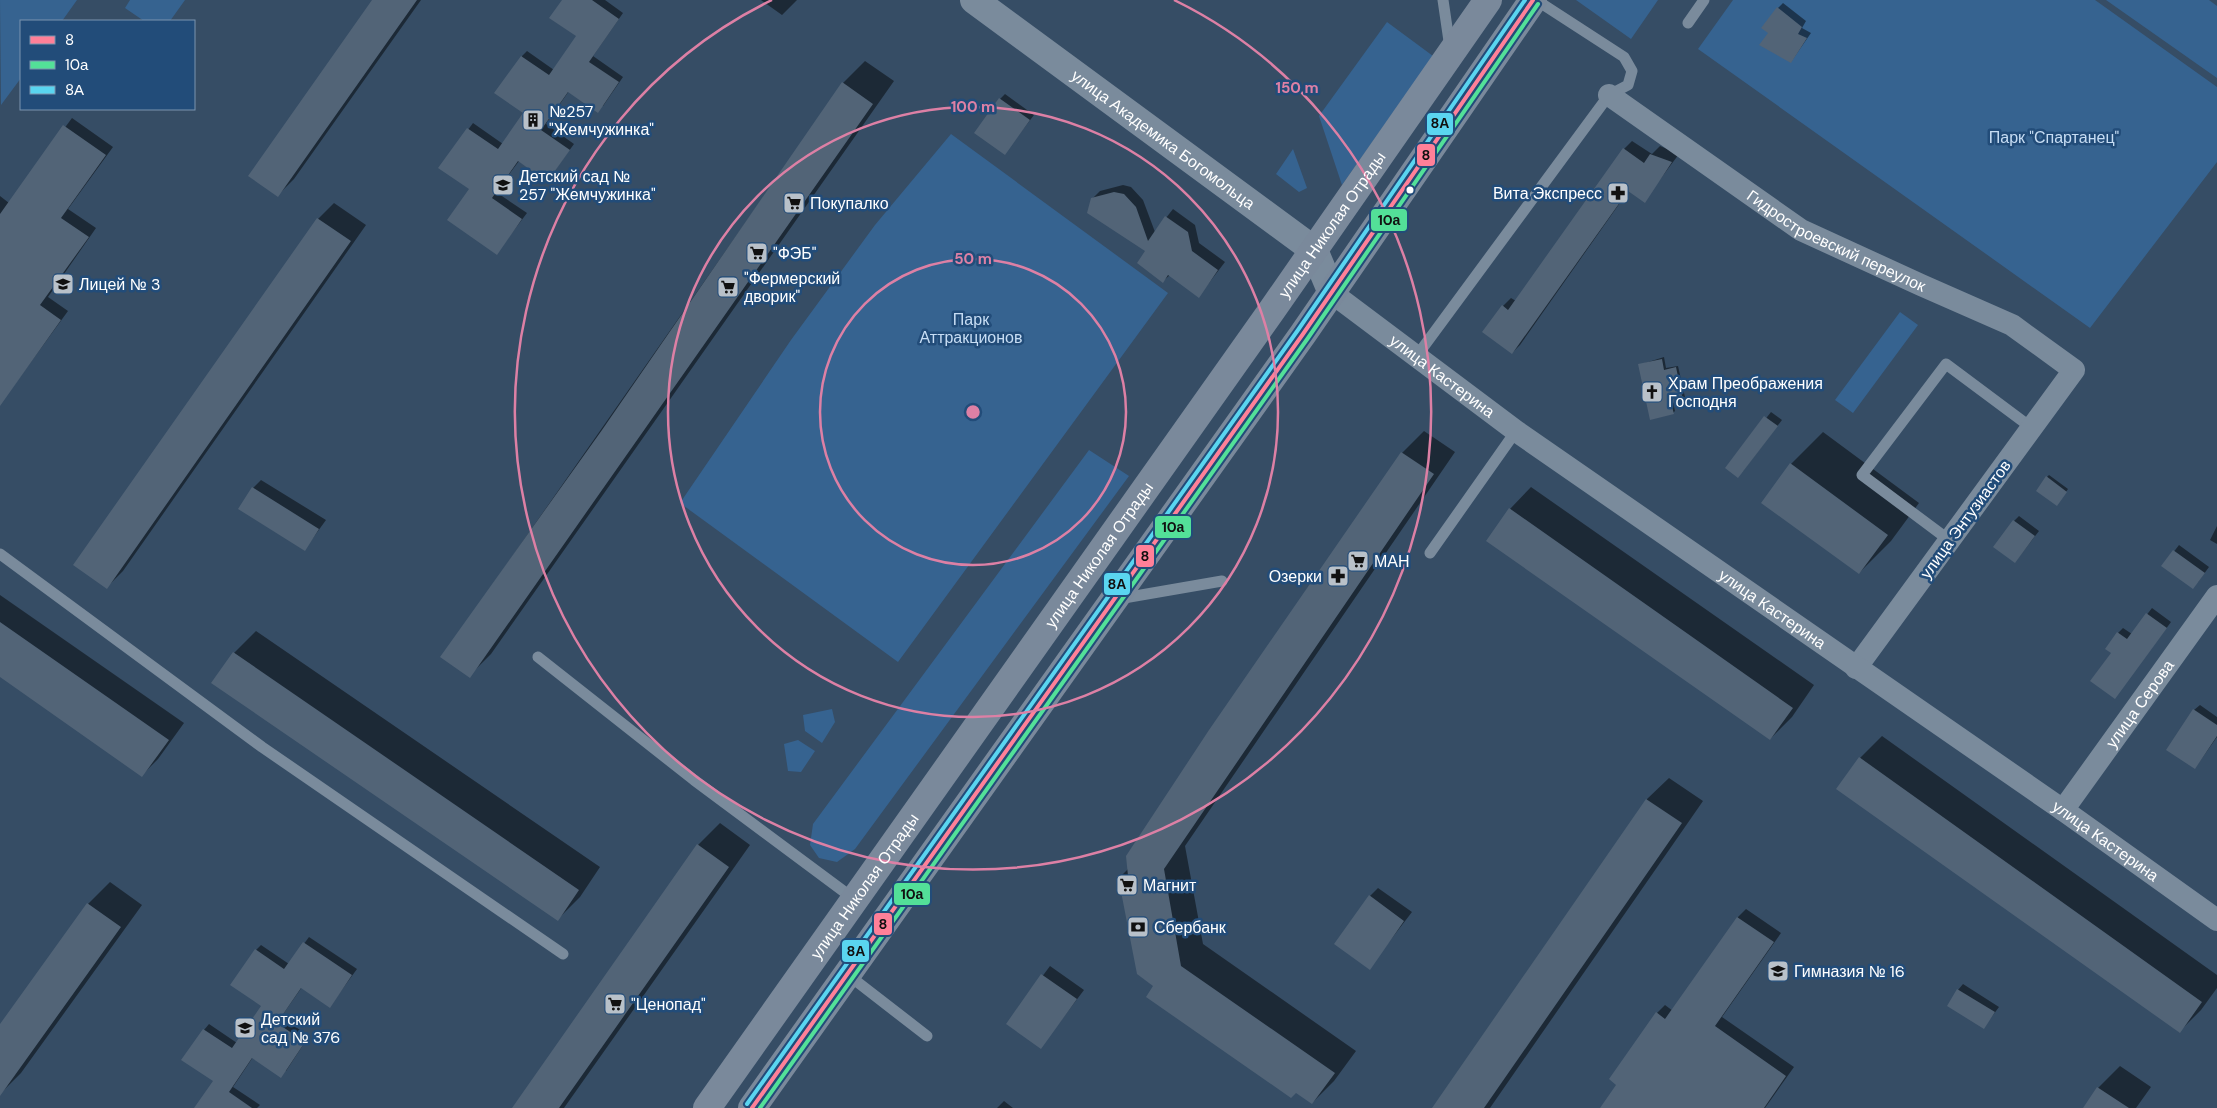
<svg xmlns="http://www.w3.org/2000/svg" width="2217" height="1108" font-family="'DM Sans',sans-serif">
<rect width="100%" height="100%" fill="#364d65"/>
<path fill="#366390" d="M0,0H77L62,21H21V78L1,105Z
M130,0H185L170,21H144L125,8Z
M1576,0H1658L1631,39Z
M1733,0H2095L2217,87V162L2090,328L1698,49Z
M2106,0H2209L2217,6V78Z
M1387,22L1433,56L1342,185L1319,116Z
M951,134L1168,293L898,662L680,503L791,340L875,225Z
M1293,149L1307,188L1299,192L1276,174Z
M1900,312L1918,325L1853,413L1835,400Z
M1089,450L1129,476L855,849L837,862L819,858L810,845L813,824Z
M832,709L835,722L822,743L805,731L803,715Z
M798,740L815,751L801,772L788,771L784,744Z"/>
<path fill="#0007" d="M374,0H421L294,179L278,195Z
M563,0H605L623,13L593,56L623,77L603,106L569,91L546,124L574,144L547,181L519,161L496,192L527,213L497,253L470,189L440,168L473,123L503,144L525,112L522,56L527,51L554,70L578,36Z
M761,0H797L782,15Z
M1783,3L1806,21L1802,28L1811,33L1791,62L1770,33L1778,8Z
M865,61L894,81L491,654L469,676L442,657L843,83Z
M1005,94L1034,115L1005,153L1000,99Z
M72,118L113,147L68,209L96,228L48,297L68,311L4,399L0,396V196L9,203Z
M1632,141L1652,154L1660,146L1679,154L1644,201L1629,190L1520,345L1512,353L1503,306L1511,298L1516,301L1624,149Z
M1123,185L1131,187L1143,200L1155,232L1173,209L1195,225L1199,243L1225,262L1199,296L1170,275L1163,281L1147,251L1092,199L1100,191Z
M334,203L366,225L123,571L107,587L318,219Z
M1664,357L1666,368L1678,366L1685,397L1673,402L1675,411L1673,413L1639,365Z
M1771,412L1782,420L1743,471L1727,468Z
M1424,431L1455,452L1185,846L1203,944L1356,1051L1334,1081L1312,1103L1154,985L1120,877L1129,868L1402,453Z
M1823,432L1919,503L1891,541L1859,573L1763,502L1791,464Z
M2049,475L2068,489L2059,502L2047,477Z
M261,480L326,520L305,549L253,488Z
M1531,487L1814,685L1792,717L1770,739L1510,509Z
M2019,516L2039,531L2015,562L2014,521Z
M2217,526V544L2210,540Z
M2179,545L2209,567L2198,582L2163,566Z
M0,595L184,723L158,759L142,775L0,675Z
M2152,608L2171,622L2115,697L2113,653L2118,633L2123,628L2132,634Z
M256,631L600,867L580,897L558,919L234,653Z
M2200,705L2217,717V737L2195,768L2194,710Z
M1882,736L2217,975V988L2201,1010L2179,1032L1860,758Z
M1669,778L1703,801L1490,1108H1433L1647,799Z
M720,823L750,845L564,1108H513L698,845Z
M110,882L142,905L21,1073L0,1094V1026L88,904Z
M1378,888L1412,912L1369,968L1370,896Z
M1746,909L1781,933L1722,1017L1794,1067L1765,1108H1601L1618,1084L1657,1013L1665,1005L1673,1011L1738,917Z
M309,937L357,969L330,1006L302,987L281,1017L309,1036L286,1071L253,1057L233,1087L260,1105L257,1108H196L214,1081L204,1030L209,1024L237,1043L262,1006L256,950L261,945L289,964Z
M1050,966L1084,990L1041,1047L1007,1024Z
M1963,984L1999,1007L1984,1027L1958,990Z
M2120,1066L2151,1087L2136,1108H2084L2098,1088Z
M1004,1101L1013,1108H997Z"/>
<path fill="#526477" d="M372,0H417L278,197L248,176Z
M562,0H592L619,19L589,62L619,82L598,113L568,92L541,130L570,150L547,182L518,161L492,198L522,219L497,255L447,220L469,189L438,168L467,128L498,149L523,113L494,93L521,56L549,75L576,36L549,18Z
M1777,7L1802,27L1798,34L1807,38L1791,63L1759,45L1768,33L1761,28Z
M842,82L873,104L470,678L440,657L602,430Z
M999,98L1030,120L1005,155L974,133Z
M63,125L106,155L61,218L89,237L40,305L61,320L0,406V214Z
M1623,148L1644,163L1650,154L1672,162L1645,203L1628,191L1512,354L1482,332L1502,305L1508,310Z
M1114,192L1124,194L1136,207L1148,241L1165,216L1188,232L1192,251L1218,270L1199,298L1168,275L1163,283L1137,263L1145,251L1087,213L1091,198Z
M317,218L351,241L107,589L73,565Z
M1662,359L1664,370L1676,367L1683,401L1671,403L1674,414L1650,420L1638,364Z
M1764,416L1778,426L1738,478L1725,468Z
M1401,452L1434,474L1164,869L1181,966L1335,1073L1312,1104L1296,1093L1291,1098L1146,997L1153,986L1137,974L1118,876H1128L1126,856L1209,730Z
M1790,463L1888,535L1859,574L1761,503Z
M2046,476L2067,492L2057,506L2036,491Z
M252,487L319,529L305,551L238,509Z
M1509,508L1793,708L1770,740L1486,541Z
M2013,520L2035,536L2015,563L1993,547Z
M2173,550L2205,573L2193,589L2161,566Z
M2146,613L2167,628L2115,699L2090,681L2111,653L2105,649L2117,632L2127,639Z
M0,622L169,740L142,777L0,677Z
M233,652L579,890L558,921L211,683Z
M2193,709L2217,725V736L2195,769L2166,750Z
M1859,757L2202,1002L2180,1033L1836,789Z
M1646,799L1682,823L1484,1108H1432Z
M697,844L729,867L559,1108H512Z
M1369,895L1404,921L1370,970L1334,944Z
M87,903L121,927L0,1096V1024Z
M1737,917L1774,942L1715,1026L1786,1076L1764,1108H1600L1616,1085L1609,1079L1656,1012L1665,1019Z
M303,942L352,975L330,1008L301,988L277,1023L305,1042L281,1078L252,1058L229,1092L252,1108H194L213,1081L181,1060L203,1029L232,1048L261,1006L230,985L255,949L284,969Z
M1041,974L1077,999L1041,1049L1006,1024Z
M1957,989L1995,1012L1984,1029L1947,1006Z
M2097,1087L2129,1108H2083Z"/>
<g fill="none" stroke-linecap="round" stroke-linejoin="round">
<path stroke="#7a8b9c" stroke-width="11" d="M1443,0L1450,48
M1688,23L1704,0
M1416,357L1609,95L1628,85L1632,71L1624,57L1536,0
M1949,540L1862,475L1946,364L2032,428
M1430,553L1516,431
M0,554L262,747L563,954
M1118,599L1222,581
M538,657L694,780L854,899
M847,974L927,1036"/>
<g stroke="#7a8b9c" stroke-width="22">
<path id="s1" d="M1609,95L1801,230L1921,285L2012,325L2074,370L1856,668"/>
<path id="s2" d="M1332,293L1516,431L2063,810L2217,920"/>
<path id="s3" d="M2063,810L2217,596"/>
</g>
<path stroke="#7a8b9c" stroke-width="28" id="s4" d="M974,0L1314,250L1332,293"/>
<g stroke="#7a899b" stroke-width="28">
<path id="s5" d="M707,1108L1272,310L1488,0"/>
<path d="M752,1108L1303,334L1533,0"/>
</g>
<g stroke="#224c79" stroke-width="8">
<path id="bus-1" d="M752,1108L1303,334L1533,0"/>
</g>
<g stroke="#224c79" stroke-width="8">
<path id="bus-2" d="M760,1108L1308,338L1538,4"/>
</g>
<g stroke="#224c79" stroke-width="8">
<path id="bus-3" d="M747,1104L1298,330L1525,0"/>
</g>
<use href="#bus-1" stroke="#ff8098" stroke-width="4"/>
<use href="#bus-2" stroke="#53e098" stroke-width="4"/>
<use href="#bus-3" stroke="#5ad5f0" stroke-width="4"/>
</g>
<g fill="none" stroke="#dd80a5" stroke-width="2.5">
<circle cx="973" cy="412" r="153"/>
<circle cx="973" cy="412" r="305"/>
<path d="M1174 0A458 458 0 1 1 772 0"/>
</g>
<defs>
<g id="building-square" transform="scale(1.125)"><rect x="-9" y="-9" width="18" height="18" rx="4" fill="#b9c1c9" stroke="#224c79"/><path d="M-4-6H4V6H1V3H-1V6H-4ZM-2.5-4.3h1.7v1.8h-1.7ZM.8-4.3h1.7v1.8H.8ZM-2.5-1h1.7V.8h-1.7ZM.8-1h1.7V.8H.8Z" fill="#111"/></g>
<g id="school-square" transform="scale(1.125)"><rect x="-9" y="-9" width="18" height="18" rx="4" fill="#b9c1c9" stroke="#224c79"/><path d="M0-5L7-2L0 1L-7-2ZM-4 1L0 2.5L4 1V4Q0 6-4 4Z" fill="#111"/></g>
<g id="pharmacy-square" transform="scale(1.125)"><rect x="-9" y="-9" width="18" height="18" rx="4" fill="#b9c1c9" stroke="#224c79"/><path d="M-2-6h4v4h4v4h-4v4h-4v-4h-4v-4h4Z" fill="#111"/></g>
<g id="supermarket-square" transform="scale(1.125)"><rect x="-9" y="-9" width="18" height="18" rx="4" fill="#b9c1c9" stroke="#224c79"/><path d="M-6-5.5h2.5l.6 2H6L4.5 2H-2.5L-4.4-4H-6ZM-1.5 3.2a1.3 1.3 0 1 0 .1 0ZM3 3.2a1.3 1.3 0 1 0 .1 0Z" fill="#111"/></g>
<g id="church-square" transform="scale(1.125)"><rect x="-9" y="-9" width="18" height="18" rx="4" fill="#b9c1c9" stroke="#224c79"/><path d="M-1.2-6h2.4v3.5h3.3v2.4h-3.3V6h-2.4V-.1h-3.3v-2.4h3.3Z" fill="#111"/></g>
<g id="bank-square" transform="scale(1.125)"><rect x="-9" y="-9" width="18" height="18" rx="4" fill="#b9c1c9" stroke="#224c79"/><path d="M-6-4H6V4H-6ZM0-2.3a2.3 2.3 0 1 0 0 4.6a2.3 2.3 0 1 0 0-4.6Z" fill="#111"/></g>
</defs>
<g fill-rule="evenodd">
<use href="#building-square" x="533" y="120"/>
<use href="#school-square" x="503" y="185"/>
<use href="#pharmacy-square" x="1618" y="193"/>
<use href="#supermarket-square" x="794" y="203"/>
<use href="#supermarket-square" x="757" y="253"/>
<use href="#school-square" x="63" y="284"/>
<use href="#supermarket-square" x="728" y="287"/>
<use href="#church-square" x="1652" y="392"/>
<use href="#supermarket-square" x="1358" y="561"/>
<use href="#pharmacy-square" x="1338" y="576"/>
<use href="#supermarket-square" x="1127" y="885"/>
<use href="#bank-square" x="1138" y="927"/>
<use href="#school-square" x="1778" y="971"/>
<use href="#supermarket-square" x="615" y="1004"/>
<use href="#school-square" x="245" y="1028"/>
</g>
<circle fill="#fff" stroke="#224c79" stroke-width="2" cx="1410" cy="190" r="4.5"/>
<g text-anchor="middle" stroke-width="5" stroke-linejoin="round" paint-order="stroke">
<g font-size="16" fill="#fff" stroke="#224c79" text-anchor="start">
<text x="549" y="117">№257<tspan x="549" dy="18">"Жемчужинка"</tspan></text>
<text x="519" y="182">Детский сад №<tspan x="519" dy="18">257 "Жемчужинка"</tspan></text>
<text x="1602" y="199" text-anchor="end">Вита Экспресс</text>
<text x="810" y="209">Покупалко</text>
<text x="773" y="259">"ФЭБ"</text>
<text x="744" y="284">"Фермерский<tspan x="744" dy="18">дворик"</tspan></text>
<text x="79" y="290">Лицей № 3</text>
<text x="1668" y="389">Храм Преображения<tspan x="1668" dy="18">Господня</tspan></text>
<text x="1374" y="567">МАН</text>
<text x="1322" y="582" text-anchor="end">Озерки</text>
<text x="1143" y="891">Магнит</text>
<text x="1154" y="933">Сбербанк</text>
<text x="1794" y="977">Гимназия № 16</text>
<text x="631" y="1010">"Ценопад"</text>
<text x="261" y="1025">Детский<tspan x="261" dy="18">сад № 376</tspan></text>
</g>
<g font-size="16" fill="#c7ddf4" stroke="#224c79">
<text x="2054" y="143">Парк "Спартанец"</text>
<text x="971" y="325">Парк<tspan x="971" dy="18">Аттракционов</tspan></text>
</g>
<g font-size="16" fill="#fff" stroke="#224c79">
<text dy="6" stroke="none"><textPath href="#s4" startOffset="235">улица Академика Богомольца</textPath></text>
<text dy="6" stroke="none"><textPath href="#s5" startOffset="1082">улица Николая Отрады</textPath></text>
<text dy="6" stroke="none"><textPath href="#s1" startOffset="271">Гидростроевский переулок</textPath></text>
<text dy="6" stroke="none"><textPath href="#s2" startOffset="138">улица Кастерина</textPath></text>
<text transform="translate(1965 519) rotate(-54)" y="6">улица Энтузиастов</text>
<text dy="6" stroke="none"><textPath href="#s5" startOffset="678">улица Николая Отрады</textPath></text>
<text dy="6" stroke="none"><textPath href="#s2" startOffset="542">улица Кастерина</textPath></text>
<text dy="6" stroke="none"><textPath href="#s3" startOffset="131">улица Серова</textPath></text>
<text dy="6" stroke="none"><textPath href="#s2" startOffset="948">улица Кастерина</textPath></text>
<text dy="6" stroke="none"><textPath href="#s5" startOffset="272">улица Николая Отрады</textPath></text>
</g>
</g>
<circle cx="973" cy="412" r="8" fill="#dd80a5" stroke="#224c79" stroke-width="2.5"/>
<g font-size="15" text-anchor="middle" font-weight="bold" fill="#dd80a5" stroke="#224c79" stroke-width="5" stroke-linejoin="round" paint-order="stroke">
<text x="1297" y="93">150 m</text>
<text x="973" y="112">100 m</text>
<text x="973" y="264">50 m</text>
</g>
<g stroke="#224c79" stroke-width="2">
<rect x="1426" y="112" width="28" height="24" rx="5" fill="#5ad5f0"/>
<rect x="1416" y="143" width="20" height="24" rx="5" fill="#ff8098"/>
<rect x="1370" y="208" width="38" height="24" rx="5" fill="#53e098"/>
<rect x="1154" y="515" width="38" height="24" rx="5" fill="#53e098"/>
<rect x="1135" y="544" width="20" height="24" rx="5" fill="#ff8098"/>
<rect x="1103" y="572" width="28" height="24" rx="5" fill="#5ad5f0"/>
<rect x="893" y="882" width="38" height="24" rx="5" fill="#53e098"/>
<rect x="873" y="912" width="20" height="24" rx="5" fill="#ff8098"/>
<rect x="841" y="939" width="29" height="24" rx="5" fill="#5ad5f0"/>
</g>
<g font-size="14" text-anchor="middle" font-weight="bold" fill="#111">
<text x="1440" y="128">8А</text>
<text x="1426" y="160">8</text>
<text x="1389" y="225">10а</text>
<text x="1173" y="532">10а</text>
<text x="1145" y="561">8</text>
<text x="1117" y="589">8А</text>
<text x="912" y="899">10а</text>
<text x="883" y="929">8</text>
<text x="856" y="956">8А</text>
</g>
<rect x="20" y="20" width="175" height="90" fill="#224c79" stroke="#7a94af"/>
<rect x="30" y="36" width="25" height="8" fill="#ff8098" stroke="#7a94af"/>
<text x="65" y="45" font-size="15" fill="#ffffff">8</text>
<rect x="30" y="61" width="25" height="8" fill="#53e098" stroke="#7a94af"/>
<text x="65" y="70" font-size="15" fill="#ffffff">10а</text>
<rect x="30" y="86" width="25" height="8" fill="#5ad5f0" stroke="#7a94af"/>
<text x="65" y="95" font-size="15" fill="#ffffff">8А</text>
</svg>
